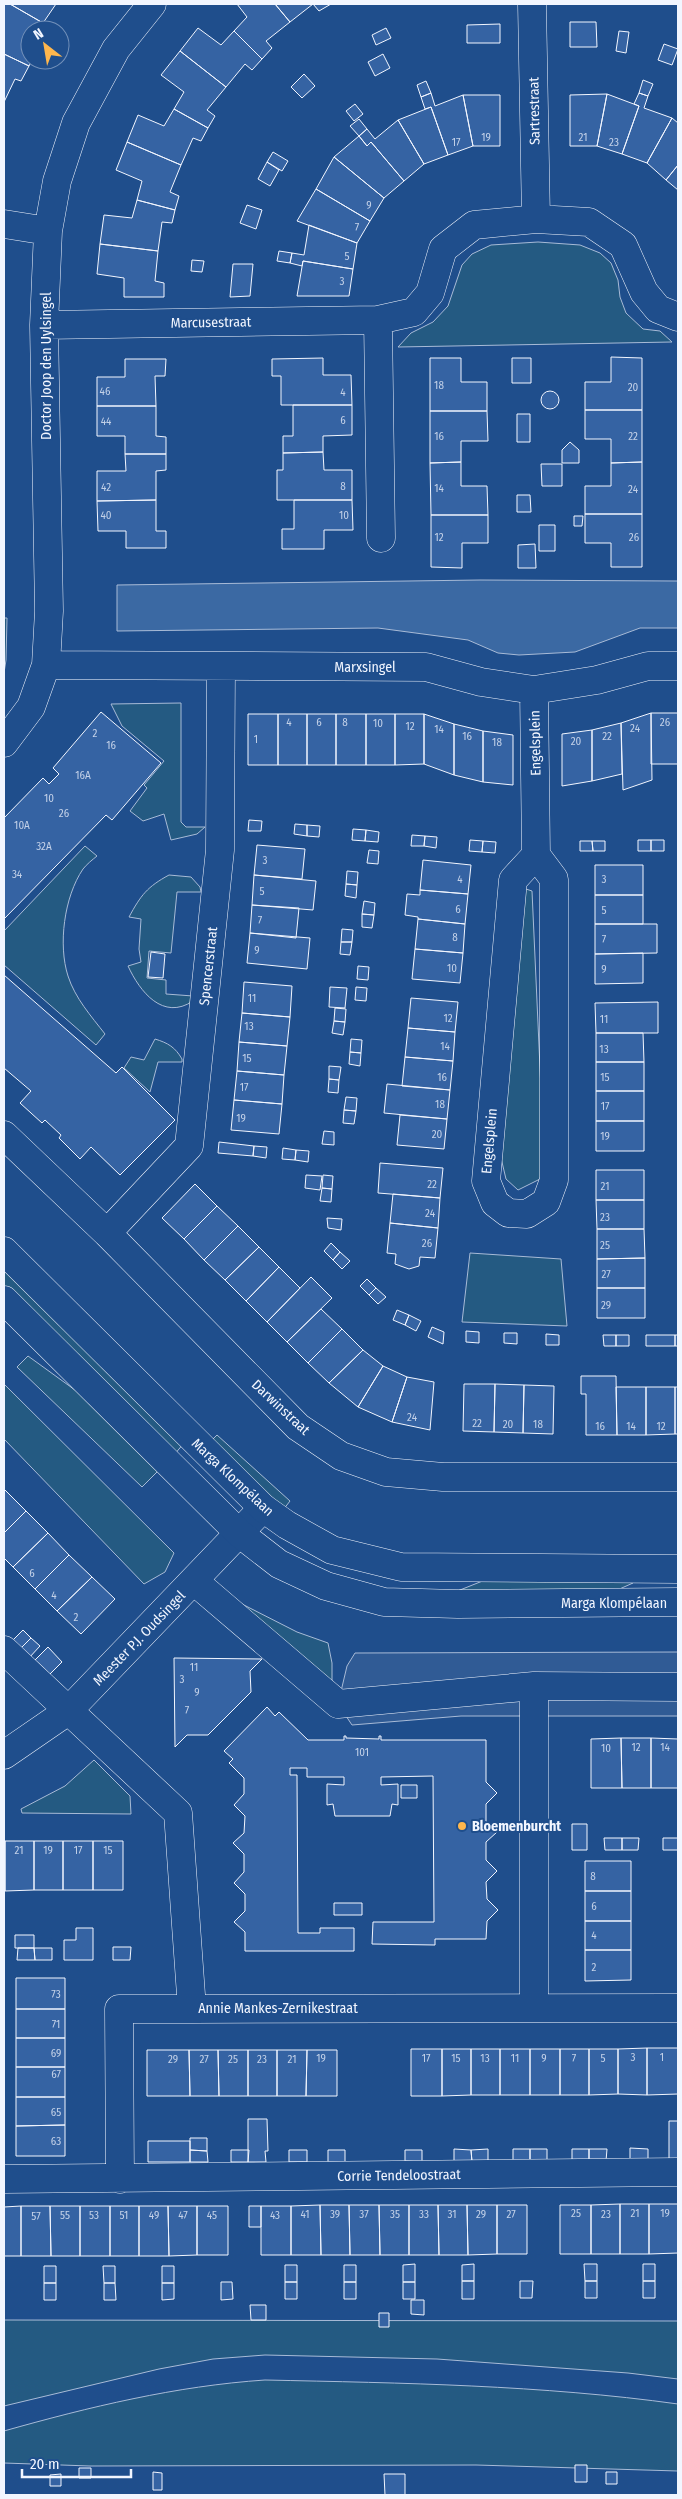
<svg xmlns="http://www.w3.org/2000/svg" width="682" height="2499" font-family="'Fira Sans Condensed',sans-serif">
<rect width="100%" height="100%" fill="#1f4e8c"/>
<path fill="#245a82" stroke="#a8bbd7" d="M538,242L580,245L600,253L611,263L618,280L620,297L626,313L643,329L660,331L672,342L398,347L411,333L433,322L448,306L462,265L472,254L491,245Z
M4,618H7L6,660L4,673Z
M181,703V822L186,827H205L197,834L171,840L164,814L143,821L130,811L147,788L144,785L164,761L122,726L111,704Z
M85,846L97,856C92,860 87,864 83,869C64,897 58,945 68,976C75,998 91,1016 105,1034L96,1045L4,965V931Z
M169,875L191,877L200,887L201,892H177L171,953L149,951L147,978L166,980V994L193,996V1001C163,1021 140,992 128,966L141,962L139,949L141,919L129,917C141,895 147,887 169,875Z
M523,888L532,891L544,1156L542,1178L518,1190L506,1179L501,1158Z
M155,1039C168,1043 175,1047 182,1059V1062H158L150,1092L124,1068L131,1057L144,1060Z
M470,1253L561,1259L567,1326L462,1322Z
M4,1264L184,1443L174,1455L4,1287Z
M28,1356L104,1411L160,1469L142,1487L17,1367Z
M4,1384L174,1553L165,1572L144,1584L4,1439Z
M217,1435L290,1501L283,1510L211,1441Z
M633,1579V1583L606,1595L455,1592L485,1580Z
M238,1602L297,1632L328,1643L332,1663V1694Z
M94,1760L130,1796L131,1814L22,1813L21,1809L65,1786Z
M4,2320L678,2321V2379L628,2373L437,2359L265,2355L213,2359L159,2369L4,2406Z
M265,2380C403,2383 541,2385 678,2404V2471L476,2465L90,2466L4,2463V2431C89,2407 176,2386 265,2380Z"/>
<path fill="#305b95" stroke="#a8bbd7" d="M678,1652V1716H461L352,1725L338,1704L347,1666L355,1653Z"/>
<path fill="#3b69a3" stroke="#a8bbd7" d="M480,580L678,581V628H640L575,652L519,655L498,653L468,640L378,628L117,631V585Z"/>
<path fill="#3563a3" stroke="#f2f6ff" d="M4,4H10L43,23L39,30H30L32,60L29,66L4,54Z
M10,4H56L43,23Z
M237,4H275L290,22L266,41L272,48L262,59L234,31L247,17Z
M275,4H331L319,11L313,4L290,22Z
M570,22H596L597,47H570Z
M500,24V43H467V25Z
M198,28L221,45L234,31L262,59L252,70L245,64L226,87L180,51Z
M386,28L391,38L376,45L372,35Z
M619,31L629,32L626,53L616,51Z
M664,44L678,49L672,65L658,60Z
M180,51L226,87L207,110L215,116L208,128L174,109L184,92L161,75Z
M4,54L29,66L21,81L15,79L4,102Z
M383,54L390,68L375,76L368,62Z
M304,74L315,86L302,98L291,87Z
M643,80L653,84L648,96L639,93Z
M426,81L431,93L421,97L417,85Z
M431,93L435,106L463,95L473,146L448,155L431,107L425,109L421,97Z
M639,93L648,96L644,108L672,118L647,163L622,154L639,106L634,104Z
M607,94L639,106L622,154L597,146Z
M607,94L597,146H570V95Z
M463,95H500V146H473Z
M355,104L363,114L354,121L346,111Z
M431,107L448,155L424,164L398,120Z
M174,109L208,128L201,141L193,138L181,165L127,142L138,115L164,126Z
M672,118L678,123V165L666,180L647,163Z
M359,119L367,129L359,136L350,126Z
M398,120L424,164L404,181L371,142L367,146L359,136L367,129L375,139Z
M359,136L367,146L371,142L404,181L384,198L334,157Z
M127,142L181,165L170,192L179,196L175,210L137,200L142,181L116,170Z
M273,152L288,161L282,171L267,162Z
M334,157L384,198L370,221L316,189Z
M267,162L279,170L270,186L258,179Z
M678,165V190L666,180Z
M316,189L370,221L357,243L297,221Z
M137,200L175,210L172,223L162,222L158,251L100,244L104,215L132,218Z
M247,205L262,210L256,229L240,223Z
M309,225L357,243L353,269L303,261L302,266L290,263L292,253L304,255Z
M100,244L158,251L155,281L164,283V297H124V278L97,274Z
M279,251L292,253L290,263L277,261Z
M192,260L204,261L202,272L191,271Z
M303,261L353,269L349,296H297Z
M233,264H253L250,296L230,297Z
M611,357L642,358V410H585V382H611Z
M323,358V375H351L352,405H281V376H272V359Z
M430,358H461V382H487V411H430Z
M512,358H531V383H512Z
M125,359H166L165,376H155L156,406H97V377H125Z
M541 400a9 9 0 1 1 18 0a9 9 0 1 1-18 0Z
M293,405H352V435L323,436V452L283,453V436H293Z
M97,406H156V436L166,437V454H125V436H97Z
M585,410H642V462L611,463V439H585Z
M430,411H487L488,441H461V462L430,463Z
M517,414H530V442H517Z
M570,442L579,450V463H562V450Z
M323,452L324,470H352V500H277V470H283V453Z
M125,454H166V470L156,471V500L97,501V471H126Z
M461,462V486H487L488,515H431L430,463Z
M642,462V514H585V486H611V463Z
M541,464H562V486H542Z
M517,495H530L531,512H517Z
M156,500V531H166V548H126V531H98L97,501Z
M294,500H352L353,530H324V549H282V529H294Z
M585,514H642V567H611V543H585Z
M431,515H488V543H462V568L431,567Z
M574,516H583L582,526H574Z
M539,525H555V551H539Z
M535,544L536,568H518V545Z
M101,712L161,763L112,820L106,815L4,919V818L43,778L49,784L59,774L53,768Z
M651,713H678V764H651Z
M651,713L652,780L623,790L621,723Z
M248,714H278V765H248Z
M278,714H307V765H278Z
M307,714H336V765H307Z
M336,714H366V765H336Z
M366,714H395V765H366Z
M395,714H424V764L395,765Z
M424,714L454,724V775L424,764Z
M621,723L622,774L592,781V730Z
M454,724L483,731V782L454,775Z
M592,730V781L562,786V734Z
M483,731L513,735V785L483,782Z
M249,820L262,821L261,831H248Z
M295,824L307,825V836L294,834Z
M307,825L320,826L319,837L307,836Z
M353,829L366,830L365,841L352,840Z
M366,830L379,832L378,842L365,841Z
M412,835L425,836L424,846H411Z
M425,836L437,837L436,848L424,846Z
M470,840L483,841L482,852L469,851Z
M638,840H651V851H638Z
M651,840H664V851H651Z
M483,841L496,842L495,853L482,852Z
M580,841H592L593,851H580Z
M592,841H605V851H593Z
M257,845L305,849L302,879L254,875Z
M369,850L379,851L378,864L367,863Z
M423,860L471,865L468,894L420,890Z
M595,865H643V895H595Z
M347,871L358,872L357,885L346,884Z
M254,875L316,881L313,910L252,905Z
M346,884L357,885L356,898L345,896Z
M420,890L468,894L465,924L418,919V917L405,915L407,894L420,895Z
M595,895H643V924H595Z
M364,901L375,903L374,915L362,914Z
M252,905L299,908L296,938L250,933Z
M362,914L374,915L372,928L362,927Z
M418,919L465,924L463,953L415,949Z
M595,924H657V953L595,954Z
M342,929L353,930L352,942H341Z
M250,933L310,938L307,969L247,963Z
M341,942H352L350,955L340,954Z
M415,949L463,953L460,983L412,979Z
M151,952L165,954L163,978L148,977Z
M643,953V983L595,984V954Z
M358,966L369,967L368,980L357,979Z
M4,975L116,1073L122,1067L175,1120L120,1175L91,1147L80,1159L59,1138L61,1135L45,1120L42,1123L20,1103L31,1091L4,1068Z
M244,982L292,986L290,1017L242,1013Z
M330,987L347,988L345,1008L329,1007Z
M356,987L367,988L366,1001L355,1000Z
M411,998L458,1002L455,1032L408,1028Z
M658,1002V1033H596L595,1003Z
M335,1008L346,1009L345,1022L334,1021Z
M242,1013L290,1017L287,1046L239,1042Z
M334,1021L345,1022L343,1035L332,1033Z
M408,1028L455,1032L453,1061L405,1057Z
M596,1033H643L644,1062H596Z
M351,1039L362,1040L361,1053L350,1052Z
M239,1042L287,1046L284,1075L237,1071Z
M350,1052L361,1053L360,1066L349,1064Z
M405,1057L453,1061L450,1090L402,1086Z
M596,1062H644V1091H596Z
M329,1066L341,1067L339,1080L329,1079Z
M237,1071L284,1075L282,1104L234,1100Z
M329,1079L339,1080L338,1093L328,1092Z
M387,1084L450,1090L447,1119L384,1113Z
M596,1091H644V1121H596Z
M346,1097L357,1098L356,1111L344,1110Z
M234,1100L282,1104L279,1134L231,1130Z
M344,1110L356,1111L354,1124L343,1123Z
M400,1115L447,1119L444,1149L397,1145Z
M596,1121H644V1151H596Z
M324,1131L334,1132V1145L322,1144Z
M219,1142L254,1146L253,1156L218,1153Z
M254,1146L267,1147L266,1158L253,1156Z
M283,1148L296,1150L295,1160L282,1159Z
M296,1150L309,1151L308,1162L295,1160Z
M380,1163L443,1168L440,1198L378,1193Z
M596,1170H644V1200H596Z
M306,1175L322,1176L320,1190L305,1188Z
M323,1175L333,1176L332,1189L322,1188Z
M195,1184L217,1206L184,1239L162,1218Z
M322,1188L332,1189L331,1202L320,1201Z
M393,1194L440,1198L438,1228L390,1223Z
M596,1200H644V1229H597Z
M217,1206L238,1226L204,1260L184,1239Z
M327,1218L342,1219L341,1230L328,1228Z
M390,1223L438,1228L435,1258L420,1257L419,1266L409,1269L395,1264L396,1254L387,1253Z
M238,1226L259,1247L225,1280L204,1260Z
M597,1229H644L645,1258L597,1259Z
M331,1243L340,1252L333,1260L324,1251Z
M259,1247L279,1267L246,1301L225,1280Z
M340,1252L350,1261L342,1269L333,1260Z
M645,1258V1288H597V1259Z
M279,1267L300,1288L267,1322L246,1301Z
M311,1277L332,1298L287,1342L267,1322Z
M367,1279L376,1288L369,1295L360,1286Z
M376,1288L386,1297L378,1304L369,1295Z
M597,1288H645V1318H597Z
M321,1309L342,1329L308,1363L287,1342Z
M397,1310L409,1315L405,1325L393,1320Z
M409,1315L421,1321L416,1331L405,1325Z
M432,1327L444,1332L443,1344L428,1337Z
M342,1329L363,1350L329,1383L308,1363Z
M466,1331L479,1332V1343L466,1342Z
M504,1333H517V1344L504,1343Z
M546,1334L559,1335V1345H546Z
M603,1335H616V1346H604Z
M616,1335H629V1346H616Z
M646,1335H675V1346H646Z
M675,1335H678V1346H675Z
M363,1350L383,1366L358,1407L329,1383Z
M383,1366L407,1377L392,1422L358,1407Z
M581,1376H616L617,1435H586V1394H581Z
M407,1377L434,1382L430,1430L392,1422Z
M464,1384H495L494,1432L463,1431Z
M495,1384L524,1385L523,1433L494,1432Z
M524,1385L554,1386L553,1434L523,1433Z
M616,1387H646V1435H617Z
M646,1387H675V1434L646,1435Z
M675,1387H678V1434H675Z
M4,1489L26,1511L4,1533Z
M26,1511L48,1533L13,1567L4,1558V1533Z
M48,1533L69,1555L35,1589L13,1567Z
M69,1555L92,1577L57,1611L35,1589Z
M92,1577L115,1599L81,1634L57,1611Z
M23,1630L31,1638L19,1650L11,1642Z
M31,1638L40,1646L28,1659L19,1650Z
M48,1647L62,1662L50,1674L35,1660Z
M174,1658L262,1659L250,1671L251,1692L208,1735H187L175,1747Z
M267,1707L275,1716L279,1712L308,1740H344V1736H346V1738L379,1739V1736H381V1740H486V1782L497,1793L486,1804V1821L497,1832L486,1842V1860L497,1871L486,1882L487,1899L498,1910L487,1921L486,1939H435V1945L372,1944L373,1922H434L433,1776L381,1777V1785L398,1784V1805L392,1804L390,1816H335L333,1804L327,1805V1784L344,1785V1777H307V1768H290V1775H297L298,1933H320V1928H354V1951H245V1932L234,1922L245,1911V1894L234,1883L244,1872V1854L233,1843L244,1833L245,1816L234,1805L244,1794V1778L229,1763L233,1759L224,1751Z
M621,1738L622,1788H591V1739Z
M621,1738H651V1788H622Z
M651,1738L678,1739V1788H651Z
M401,1785H417V1798H401Z
M572,1824H587V1850H572Z
M604,1838H622V1850H605Z
M622,1838H639L638,1850H622Z
M663,1838H678V1850H663Z
M4,1841H5V1891H4Z
M5,1841H34V1890L5,1891Z
M34,1841H63V1890H34Z
M63,1841H93V1890H63Z
M93,1841H123V1890H93Z
M585,1861H631V1891H585Z
M585,1891H631V1921H585Z
M334,1903H362V1915H334Z
M585,1921H631V1950H585Z
M76,1928H93V1960H64V1940H76Z
M15,1935H34V1948H15Z
M113,1947H131L130,1960H113Z
M18,1948H34L35,1960H17Z
M34,1948H52V1960H35Z
M585,1950H631V1980L585,1981Z
M16,1978H65V2009H16Z
M16,2009H65V2038H16Z
M16,2038H65V2067H16Z
M647,2048V2095L618,2094V2049Z
M647,2048H678V2094L647,2095Z
M411,2049H442V2096H411Z
M442,2049H471V2095L442,2096Z
M471,2049H500V2095H471Z
M500,2049H530V2095H500Z
M530,2049H560V2095H530Z
M560,2049H589V2095H560Z
M589,2049H618V2094L589,2095Z
M147,2050H189L190,2096H147Z
M189,2050H218L219,2096H190Z
M218,2050H248V2096H219Z
M248,2050H277V2096H248Z
M277,2050H307L306,2096H277Z
M307,2050H337V2096H306Z
M16,2067H65V2097H16Z
M16,2097H65V2125L16,2126Z
M248,2119H267L268,2151H265L266,2162H248Z
M669,2121H678V2160H669Z
M65,2125V2156H16V2126Z
M190,2138H207V2151L190,2150Z
M148,2141H190V2162H148Z
M630,2148L648,2149V2160H630Z
M454,2149L471,2150L472,2162L454,2161Z
M488,2149V2161L472,2162L471,2150Z
M513,2149H530V2161H513Z
M530,2149H547V2161H530Z
M572,2149H589V2160L572,2161Z
M589,2149H607L606,2161L589,2160Z
M190,2150L207,2151L208,2162H190Z
M231,2150H249L248,2162H231Z
M289,2150H307V2162H289Z
M328,2150H345V2162H328Z
M405,2150H422V2162L405,2161Z
M620,2204V2254H591V2205Z
M620,2204H649V2254H620Z
M649,2204H678V2253L649,2254Z
M320,2205L321,2255H291V2206Z
M320,2205H349L350,2255H321Z
M349,2205H379L380,2255H350Z
M379,2205H409V2255H380Z
M409,2205H438L439,2255H409Z
M438,2205H467L468,2255H439Z
M467,2205H497V2254L468,2255Z
M497,2205H527V2254H497Z
M560,2205H591V2254H560Z
M21,2206V2256H4V2207Z
M21,2206H50L51,2256H21Z
M50,2206H80V2256H51Z
M80,2206H110V2256H80Z
M110,2206H139V2256H110Z
M139,2206H168L169,2256H139Z
M168,2206H197V2255L169,2256Z
M197,2206H228V2255H197Z
M249,2206H261V2227H249Z
M261,2206H291V2255H261Z
M415,2264V2282H403V2265Z
M474,2264V2281H462V2265Z
M584,2264H597V2281H585Z
M643,2264H655V2281H643Z
M285,2265H297V2282H285Z
M344,2265H356V2282H344Z
M44,2266H56V2283H44Z
M103,2266H115V2283H104Z
M162,2266H174V2283H162Z
M462,2281H474V2299H462Z
M520,2281H533L532,2298H520Z
M585,2281H597V2298H585Z
M643,2281H655V2298H643Z
M221,2282H232L233,2299L221,2300Z
M285,2282H297V2299H285Z
M344,2282H356V2299H344Z
M403,2282H415V2299H403Z
M44,2283H56V2300H44Z
M104,2283H115L116,2300H104Z
M162,2283H174V2299L162,2300Z
M411,2300H424V2315L411,2314Z
M250,2305H266V2320H251Z
M379,2313H389V2327H379Z
M575,2465H587V2482H575Z
M79,2468H91V2478H79Z
M153,2472L162,2473V2490H153Z
M606,2472H617V2484H606Z
M61,2474V2486H50V2475Z
M384,2474H405V2495H385Z"/>
<g fill="none" stroke-linecap="round" stroke-linejoin="round">
<g stroke="#f2f6ff" stroke-width="29">
<path id="minor" d="M532,4L536,219
M4,224L48,231
M378,320L381,538
M44,325L378,320L414,312L430,293L443,249L474,225L536,219L589,222L623,245L644,292L658,309L678,317
M46,665L426,667L481,682L534,690L597,680L648,666H678
M534,690L536,855L554,879V1180L546,1202L527,1214L508,1213L495,1203L486,1181L513,880L536,855
M4,743L31,707L46,665L49,611L44,325L48,231L57,181L76,123L116,49L152,4
M4,1135L107,1233L298,1427L341,1456L386,1472L443,1477H678
M107,1233L189,1146L220,850L221,666
M194,1581L338,1704L534,1686L678,1687
M4,1650L178,1813L192,2009L678,2008
M534,1686V2008
M4,1755L68,1711L263,1508
M4,2179L678,2172
M120,2179L119,2009H192"/>
</g>
<g stroke="#f2f6ff" stroke-width="29">
<path id="tertiary" d="M4,1251L263,1508L287,1525L332,1550L401,1567L678,1569
M4,1300L239,1533L279,1564L326,1586L384,1602L458,1604L678,1602"/>
</g>
<use href="#minor" stroke="#1f4e8c" stroke-width="28"/>
<use href="#tertiary" stroke="#1f4e8c" stroke-width="28"/>
</g>
<circle fill="#ffb74d" stroke="#1f4e8c" stroke-width="2" cx="462" cy="1826" r="5"/>
<g text-anchor="middle" stroke-width="4" stroke-linejoin="round" paint-order="stroke">
<g font-size="11" fill="#c3d1e8">
<text x="486" y="141">19</text>
<text x="583" y="141">21</text>
<text x="456" y="146">17</text>
<text x="614" y="146">23</text>
<text x="369" y="209">9</text>
<text x="357" y="231">7</text>
<text x="347" y="260">5</text>
<text x="342" y="285">3</text>
<text x="439" y="389">18</text>
<text x="633" y="391">20</text>
<text x="105" y="395">46</text>
<text x="343" y="396">4</text>
<text x="343" y="424">6</text>
<text x="106" y="425">44</text>
<text x="439" y="440">16</text>
<text x="633" y="440">22</text>
<text x="343" y="490">8</text>
<text x="106" y="491">42</text>
<text x="439" y="492">14</text>
<text x="633" y="493">24</text>
<text x="106" y="519">40</text>
<text x="344" y="519">10</text>
<text x="439" y="541">12</text>
<text x="634" y="541">26</text>
<text x="289" y="726">4</text>
<text x="319" y="726">6</text>
<text x="345" y="726">8</text>
<text x="665" y="726">26</text>
<text x="378" y="727">10</text>
<text x="410" y="730">12</text>
<text x="635" y="732">24</text>
<text x="439" y="733">14</text>
<text x="95" y="737">2</text>
<text x="467" y="740">16</text>
<text x="607" y="740">22</text>
<text x="256" y="743">1</text>
<text x="576" y="745">20</text>
<text x="497" y="746">18</text>
<text x="111" y="749">16</text>
<text x="83" y="779">16A</text>
<text x="49" y="802">10</text>
<text x="64" y="817">26</text>
<text x="22" y="829">10A</text>
<text x="44" y="850">32A</text>
<text x="265" y="864">3</text>
<text x="17" y="878">34</text>
<text x="460" y="883">4</text>
<text x="604" y="883">3</text>
<text x="262" y="895">5</text>
<text x="458" y="913">6</text>
<text x="604" y="914">5</text>
<text x="260" y="924">7</text>
<text x="455" y="941">8</text>
<text x="604" y="943">7</text>
<text x="257" y="954">9</text>
<text x="452" y="972">10</text>
<text x="604" y="973">9</text>
<text x="252" y="1002">11</text>
<text x="448" y="1022">12</text>
<text x="604" y="1023">11</text>
<text x="249" y="1030">13</text>
<text x="445" y="1050">14</text>
<text x="604" y="1053">13</text>
<text x="247" y="1062">15</text>
<text x="442" y="1081">16</text>
<text x="605" y="1081">15</text>
<text x="244" y="1091">17</text>
<text x="440" y="1108">18</text>
<text x="605" y="1110">17</text>
<text x="241" y="1122">19</text>
<text x="437" y="1138">20</text>
<text x="605" y="1140">19</text>
<text x="432" y="1188">22</text>
<text x="605" y="1190">21</text>
<text x="430" y="1217">24</text>
<text x="605" y="1221">23</text>
<text x="427" y="1247">26</text>
<text x="605" y="1249">25</text>
<text x="606" y="1278">27</text>
<text x="606" y="1309">29</text>
<text x="412" y="1421">24</text>
<text x="477" y="1427">22</text>
<text x="508" y="1428">20</text>
<text x="538" y="1428">18</text>
<text x="600" y="1430">16</text>
<text x="631" y="1430">14</text>
<text x="661" y="1430">12</text>
<text x="32" y="1577">6</text>
<text x="54" y="1599">4</text>
<text x="76" y="1621">2</text>
<text x="194" y="1671">11</text>
<text x="182" y="1683">3</text>
<text x="197" y="1696">9</text>
<text x="187" y="1714">7</text>
<text x="636" y="1751">12</text>
<text x="665" y="1751">14</text>
<text x="606" y="1752">10</text>
<text x="362" y="1756">101</text>
<text x="19" y="1854">21</text>
<text x="48" y="1854">19</text>
<text x="78" y="1854">17</text>
<text x="108" y="1854">15</text>
<text x="593" y="1880">8</text>
<text x="594" y="1910">6</text>
<text x="594" y="1939">4</text>
<text x="594" y="1971">2</text>
<text x="56" y="1998">73</text>
<text x="56" y="2028">71</text>
<text x="56" y="2057">69</text>
<text x="633" y="2061">3</text>
<text x="662" y="2061">1</text>
<text x="321" y="2062">19</text>
<text x="426" y="2062">17</text>
<text x="456" y="2062">15</text>
<text x="485" y="2062">13</text>
<text x="515" y="2062">11</text>
<text x="544" y="2062">9</text>
<text x="574" y="2062">7</text>
<text x="603" y="2062">5</text>
<text x="173" y="2063">29</text>
<text x="204" y="2063">27</text>
<text x="233" y="2063">25</text>
<text x="262" y="2063">23</text>
<text x="292" y="2063">21</text>
<text x="56" y="2078">67</text>
<text x="56" y="2116">65</text>
<text x="56" y="2145">63</text>
<text x="576" y="2217">25</text>
<text x="635" y="2217">21</text>
<text x="665" y="2217">19</text>
<text x="305" y="2218">41</text>
<text x="335" y="2218">39</text>
<text x="364" y="2218">37</text>
<text x="395" y="2218">35</text>
<text x="424" y="2218">33</text>
<text x="452" y="2218">31</text>
<text x="481" y="2218">29</text>
<text x="511" y="2218">27</text>
<text x="606" y="2218">23</text>
<text x="65" y="2219">55</text>
<text x="94" y="2219">53</text>
<text x="124" y="2219">51</text>
<text x="154" y="2219">49</text>
<text x="183" y="2219">47</text>
<text x="212" y="2219">45</text>
<text x="275" y="2219">43</text>
<text x="36" y="2220">57</text>
</g>
<g font-size="14" fill="#f2f6ff" stroke="#1f4e8c">
<text transform="translate(534 111) rotate(-91)" y="5">Sartrestraat</text>
<text transform="translate(211 322) rotate(-1)" y="5">Marcusestraat</text>
<text transform="translate(46 366) rotate(-90)" y="5">Doctor Joop den Uylsingel</text>
<text x="365" y="672">Marxsingel</text>
<text transform="translate(535 743) rotate(-91)" y="5">Engelsplein</text>
<text transform="translate(208 966) rotate(-84)" y="5">Spencerstraat</text>
<text transform="translate(489 1141) rotate(-85)" y="5">Engelsplein</text>
<text transform="translate(281 1407) rotate(43)" y="5">Darwinstraat</text>
<text transform="translate(233 1477) rotate(43)" y="5">Marga Klompélaan</text>
<text x="614" y="1608">Marga Klompélaan</text>
<text transform="translate(139 1638) rotate(-46)" y="5">Meester P.J. Oudsingel</text>
<text x="278" y="2013">Annie Mankes-Zernikestraat</text>
<text transform="translate(399 2175) rotate(-1)" y="5">Corrie Tendeloostraat</text>
</g>
<g font-size="14" font-weight="bold" fill="#f2f6ff" stroke="#1f4e8c" text-anchor="start">
<text x="472" y="1831">Bloemenburcht</text>
</g>
</g>
<rect width="682" height="2499" fill="none" stroke="#f2f6ff" stroke-width="10"/>
<g transform="translate(45 45) rotate(329)"><circle r="24" fill="#1f4e8c" stroke="#7391ba"/>
<path d="M0-4L9 19L0 12L-9 19Z" fill="#ffb74d"/>
<text y="-8" font-size="14" font-weight="bold" text-anchor="middle" fill="#f2f6ff">N</text>
</g>
<path d="M22 2469v8h109v-8" fill="none" stroke="#f2f6ff" stroke-width="2.5"/>
<text x="30" y="2469" font-size="15" fill="#f2f6ff" stroke="#1f4e8c" stroke-width="4" paint-order="stroke">20 m</text>
</svg>
